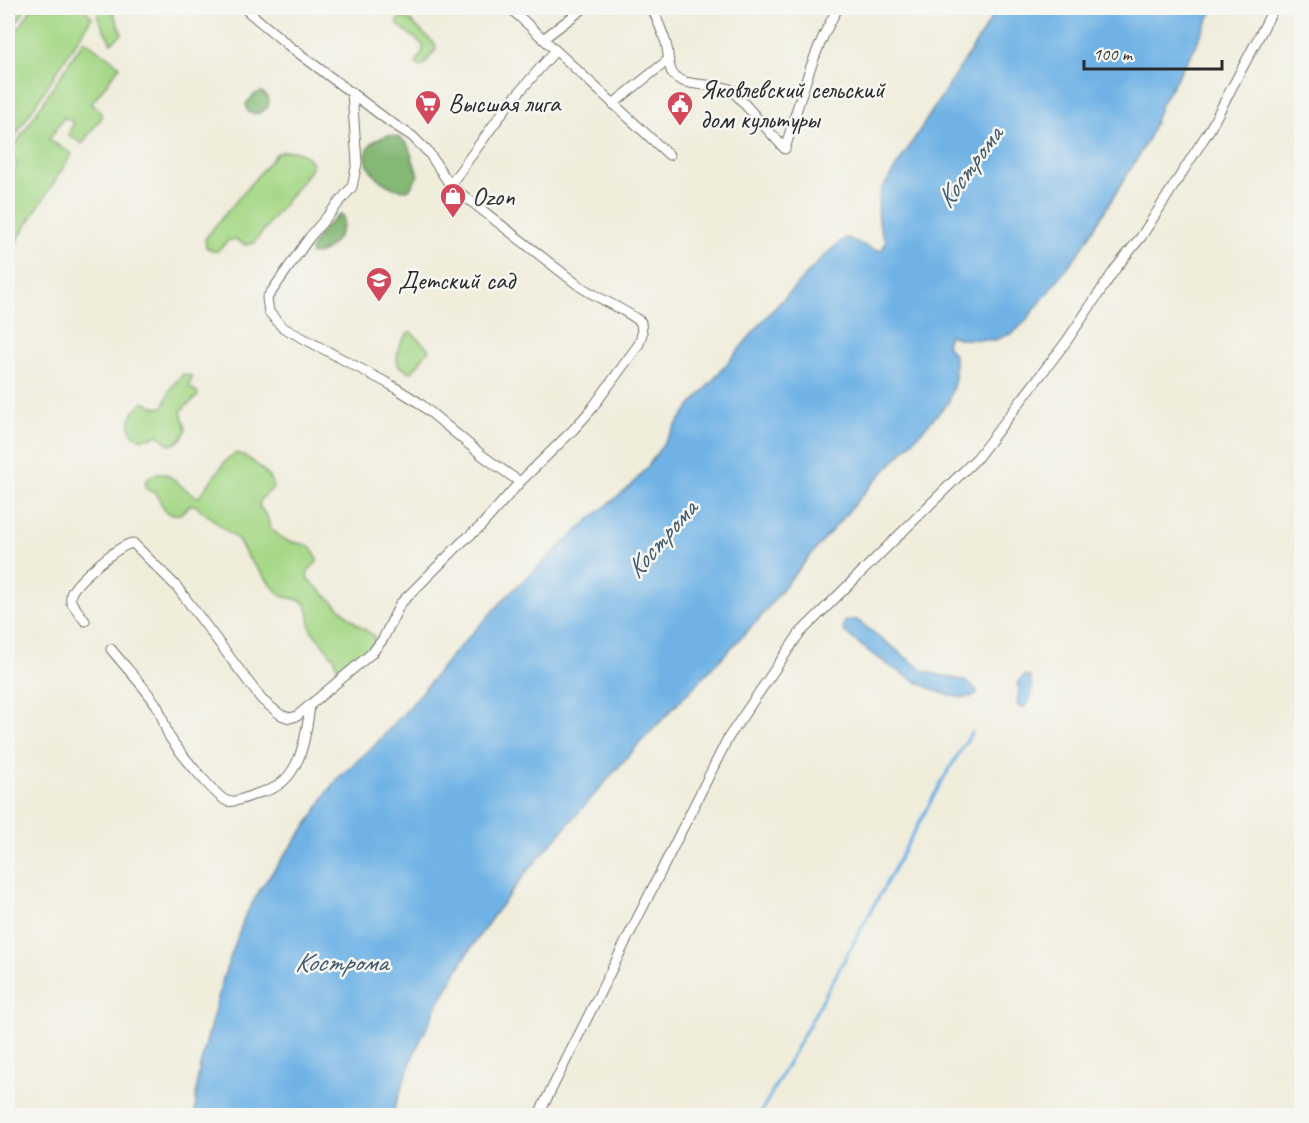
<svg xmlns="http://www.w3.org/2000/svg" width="1309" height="1123" font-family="Caveat,sans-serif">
<rect width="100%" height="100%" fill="#f6f6f2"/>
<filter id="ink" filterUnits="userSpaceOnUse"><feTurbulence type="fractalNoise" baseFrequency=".0167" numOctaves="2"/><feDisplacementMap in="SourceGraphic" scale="12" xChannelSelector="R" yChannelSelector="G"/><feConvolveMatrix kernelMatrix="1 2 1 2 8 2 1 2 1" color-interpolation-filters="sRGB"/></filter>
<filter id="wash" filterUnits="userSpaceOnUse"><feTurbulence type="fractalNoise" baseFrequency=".008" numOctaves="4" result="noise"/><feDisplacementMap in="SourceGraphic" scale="24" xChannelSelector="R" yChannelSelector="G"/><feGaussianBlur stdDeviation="1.35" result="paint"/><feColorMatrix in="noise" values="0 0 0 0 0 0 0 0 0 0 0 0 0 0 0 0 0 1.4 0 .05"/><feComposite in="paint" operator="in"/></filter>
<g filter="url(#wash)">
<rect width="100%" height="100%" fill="#f0eddb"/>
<path fill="#a6d887" stroke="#688259" stroke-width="1.5" d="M8,8H26L8,36Z
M32,8H83L92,17L8,147V45Z
M101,8H111L122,34L111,43L98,18V12Z
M400,17L409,20L435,44L436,49L423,66H419L416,63L423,50V45L397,24V21Z
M84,40L120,66L91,104L99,110L102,117L82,144L68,134L74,123L64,117L49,140L72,154L8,254V188L11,183L8,180L18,164L8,156Z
M284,151C295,150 307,153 312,164L311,169L254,243L245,245L237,240H229L217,251H213L206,247L205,239L211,231L276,154Z
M411,332L429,349L413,371L409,372L398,365C395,353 400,342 408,333Z
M183,374L192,376L189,387L197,392L198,395C193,403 185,404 181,412L186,429C184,437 178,444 169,445L159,435L143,439L134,436C125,422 132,411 144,402L158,408L164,406L171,388Z
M237,453C250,457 272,474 273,488L261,499L259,506L268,518L269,526C273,530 278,536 284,539C299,547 314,538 317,562L308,571L307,578L357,624L374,636V644L347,666L342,668L337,667L335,659L311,630L308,610L305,603L299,600L281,596L249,559L238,540L195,505H190L180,514C160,516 164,504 156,493L146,489C144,484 145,481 150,477C167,462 183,494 199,497L228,458Z"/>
<path fill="#84b874" stroke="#587250" stroke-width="1.5" d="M261,92C268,95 270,100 268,107C262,113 256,116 248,112L246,104L255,94Z
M388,135L400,138L408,145L418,175L410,189C390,195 353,165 371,144C375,139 382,138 388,135Z
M340,215L343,216C347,231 327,257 311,254L310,251C315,239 329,221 340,215Z"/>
<path fill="#70b2e5" stroke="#4e6e88" stroke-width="1.5" d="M998,8H1214L1193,51L1161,104L1151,133L1138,157L1080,251L1025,322L1013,333L995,340L962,339L949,335L946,344L953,353L955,361V379L949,402L864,493L792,577L759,619L636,747L529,869L493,916L465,957L440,1000L413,1056L392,1115H195L197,1082L200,1066L223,978L245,916L261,888L311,819L327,793L339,777L374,746L413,703L452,655L510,593L590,519L632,485L648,466L684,414L768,315L825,255L845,238C857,239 872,254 883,249L886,240C877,228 876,204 882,189Z
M850,620H857L924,671L965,681L977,690V694C949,712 865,651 844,631L843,627L845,621Z
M1025,675L1030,677C1033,689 1034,702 1022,708L1017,705L1019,690L1017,683Z"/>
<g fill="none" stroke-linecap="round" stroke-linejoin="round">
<path stroke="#70b2e5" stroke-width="3" d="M759,1116L943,779L972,732"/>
</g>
</g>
<g filter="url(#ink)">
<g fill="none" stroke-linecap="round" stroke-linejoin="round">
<g stroke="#706f69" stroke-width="11">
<path id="minor" d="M244,8L288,45L390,122L412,136L429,153L450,185
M510,8L669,155
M652,8C657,19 662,31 666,43C671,62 664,78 690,83C704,86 719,84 732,90L785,149C800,100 812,52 838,8
M543,39L584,8
M352,93L357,163L352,187L309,238L272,291L267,298L269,312L282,327L391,385L418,402L483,456L520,482
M613,104L668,60
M85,621L71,602C71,598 70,595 72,592C78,580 120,544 133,543L177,587L262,700L281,715L290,718L297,716L372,653L383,639L400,604L462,542L480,527L520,482L573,430L590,411L639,344L642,334L641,322C621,307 598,299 578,285L450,185L508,105L555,51
M111,649C125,667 146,688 157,706C163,716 164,727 169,736C176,748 216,797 227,801C234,804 254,794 262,792C300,784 306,738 310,706
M538,1116L728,738L799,634L977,458L1066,342L1116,268L1141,237L1210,129L1274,8"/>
</g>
<use href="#minor" stroke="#fff" stroke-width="9"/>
</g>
</g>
<defs>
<g id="supermarket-pin" transform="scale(1.35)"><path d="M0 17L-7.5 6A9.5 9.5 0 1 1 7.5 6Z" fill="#d1495b" stroke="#f6f6f2"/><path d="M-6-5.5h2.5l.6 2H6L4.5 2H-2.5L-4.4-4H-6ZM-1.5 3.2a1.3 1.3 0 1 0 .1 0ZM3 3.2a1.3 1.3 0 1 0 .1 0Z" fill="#fff"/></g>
<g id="civic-pin" transform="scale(1.35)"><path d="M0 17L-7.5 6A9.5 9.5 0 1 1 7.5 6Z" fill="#d1495b" stroke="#f6f6f2"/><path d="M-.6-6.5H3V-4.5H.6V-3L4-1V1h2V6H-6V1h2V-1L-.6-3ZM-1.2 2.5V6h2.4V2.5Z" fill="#fff"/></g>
<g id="shop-pin" transform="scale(1.35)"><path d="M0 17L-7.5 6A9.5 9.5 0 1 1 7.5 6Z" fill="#d1495b" stroke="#f6f6f2"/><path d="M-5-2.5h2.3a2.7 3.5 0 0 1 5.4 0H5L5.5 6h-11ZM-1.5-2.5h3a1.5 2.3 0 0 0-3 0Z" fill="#fff"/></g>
<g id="school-pin" transform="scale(1.35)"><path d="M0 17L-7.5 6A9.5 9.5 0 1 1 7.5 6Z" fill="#d1495b" stroke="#f6f6f2"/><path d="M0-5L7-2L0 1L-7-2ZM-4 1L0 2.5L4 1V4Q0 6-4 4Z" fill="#fff"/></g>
</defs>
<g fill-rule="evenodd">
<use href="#supermarket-pin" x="428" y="103"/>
<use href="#civic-pin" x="680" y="104"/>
<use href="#shop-pin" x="453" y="196"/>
<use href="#school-pin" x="379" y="280"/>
</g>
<g text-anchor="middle" stroke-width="5" stroke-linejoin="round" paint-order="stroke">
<g font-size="26" fill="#2b2b2b" stroke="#f6f6f2" text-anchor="start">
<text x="700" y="98">Яковлевский сельский<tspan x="700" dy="30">дом культуры</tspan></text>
<text x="448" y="112">Высшая лига</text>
<text x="472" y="205">Ozon</text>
<text x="398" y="289">Детский сад</text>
</g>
<g font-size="27" font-style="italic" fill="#435a6c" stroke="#f6f6f2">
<text transform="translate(969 167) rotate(-54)" y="9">Кострома</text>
<text transform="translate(661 539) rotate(-49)" y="9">Кострома</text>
<text x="341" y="971">Кострома</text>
</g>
</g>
<rect width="1309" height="1123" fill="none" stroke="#f6f6f2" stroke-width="30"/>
<path d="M1084 60v9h138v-9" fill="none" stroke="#2b2b2b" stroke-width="3"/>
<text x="1093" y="60" font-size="18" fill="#2b2b2b" stroke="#f6f6f2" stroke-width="4.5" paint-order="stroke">100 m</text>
</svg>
